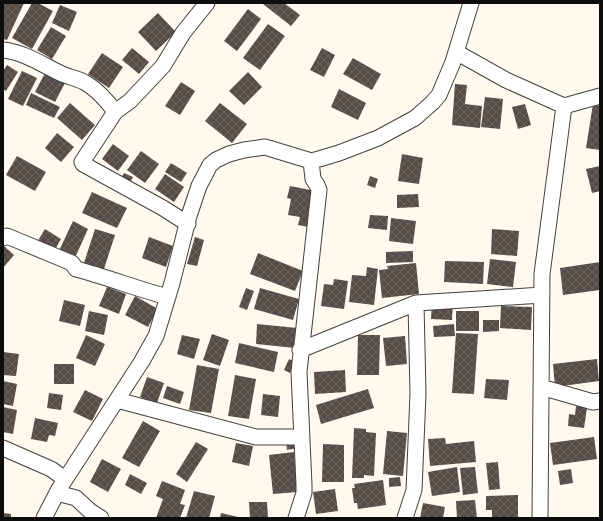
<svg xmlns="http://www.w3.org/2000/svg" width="603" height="521" font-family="'Zilla Slab',serif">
<defs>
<pattern id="building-cross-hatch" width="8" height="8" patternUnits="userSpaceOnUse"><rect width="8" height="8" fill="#574d48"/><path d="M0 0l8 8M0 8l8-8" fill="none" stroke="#6a625e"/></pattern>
</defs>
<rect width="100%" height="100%" fill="#fffaed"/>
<path fill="url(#building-cross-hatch)" d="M3,3H24L7,40L3,39Z
M32,3H38L53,11L32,49L12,38Z
M264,3H284L300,15L291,26L263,4Z
M60,5L77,12L69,31L52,23Z
M248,9L261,19L237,51L224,41Z
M158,13L176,32L156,51L138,32Z
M268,24L285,36L260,70L243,58Z
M51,27L66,36L52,59L37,50Z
M132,48L149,62L139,74L122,60Z
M322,48L335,55L324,77L310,70Z
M102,53L123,67L109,88L88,74Z
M353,58L381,74L372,90L343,74Z
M7,65L18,72L6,91L3,89V71Z
M22,71L37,78L23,106L8,99Z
M248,72L262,87L244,105L229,91Z
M45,73L65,83L55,102L35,92Z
M181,82L195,91L180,115L165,106Z
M455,84L467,85L465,104L482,106L480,128L452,125Z
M339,89L366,103L358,120L331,107Z
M31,93L60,107L54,118L26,105Z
M485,97L503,99L500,129L481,127Z
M70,103L95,125L82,140L57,118Z
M220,103L247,124L232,143L205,121Z
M525,104L531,125L518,129L512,107Z
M593,104L600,106V150L586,148Z
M57,133L74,147L61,162L45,148Z
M113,144L129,156L118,171L102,159Z
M141,151L159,164L145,183L127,170Z
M402,154L423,158L419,184L398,181Z
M17,156L46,172L35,191L6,175Z
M171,163L187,173L181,182L165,172Z
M600,166V191L592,193L586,169Z
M124,173L133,177L129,185L120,180Z
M165,174L184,187L174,202L155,189Z
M370,176L378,179L375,188L367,185Z
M290,186L316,191L309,227L298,225L300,217L288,215L291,199L287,198Z
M92,192L127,208L117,228L82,213Z
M418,194L419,207L397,208V195Z
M370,215L388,216L387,230L368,228Z
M391,218L416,221L413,244L389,241Z
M73,221L88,229L74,260L58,253Z
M45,229L61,239L53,253L36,244Z
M95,229L115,235L103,272L83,266Z
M492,229L519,231L517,256L491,254Z
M149,237L173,246L166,267L142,258Z
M195,237L204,240L197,266L187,264Z
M4,246L14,255L3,268V248Z
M413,251V262L386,263V252Z
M258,253L303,271L295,291L250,274Z
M490,259L516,262L513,287L487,284Z
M445,261L484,262L483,284L444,282Z
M600,262V290L563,295L560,268Z
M416,263L419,294L382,298L379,270L388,269L387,266Z
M367,267L378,269L374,305L349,302L352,275L366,276Z
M334,279L348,281L344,309L321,306L324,284L333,285Z
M107,287L126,294L119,314L99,306Z
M246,288L254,291L247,310L239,307Z
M260,288L299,299L293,320L254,309Z
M135,296L158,309L148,327L125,315Z
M64,300L85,305L80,326L59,321Z
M432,302L453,303L452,320L431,319Z
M501,306L532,307L531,330L500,328Z
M89,311L108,315L104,335L85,331Z
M456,311H479V331H456Z
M483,320H499V331L483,332Z
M257,324L297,328L295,348L256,344Z
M454,324L455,336L434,337L433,326Z
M456,333L478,334L474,394L452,393Z
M212,334L229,340L220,366L203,360Z
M86,335L105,344L95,366L76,358Z
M182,335L200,339L194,359L177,354Z
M358,335H380L379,375H357Z
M405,336L407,364L386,366L383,338Z
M239,343L278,352L274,372L235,363Z
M3,352L19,354L16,376L3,375Z
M289,359L295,362L290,373L284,370Z
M597,359L599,381L555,387L553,364Z
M54,364H74V384H54Z
M197,365L219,369L211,413L189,410Z
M345,370L346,392L315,394L314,372Z
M235,375L256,379L249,419L228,416Z
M147,377L164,383L157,403L140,397Z
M486,379L509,380L507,400L484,398Z
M3,381L17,384L13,406L3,404Z
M167,386L184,392L180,404L163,398Z
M368,389L374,408L321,424L316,405Z
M85,390L103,399L92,421L73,412Z
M49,393L63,395L61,410L47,408Z
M263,394L280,396L278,417L261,415Z
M576,406L587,408L584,428L568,426L569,414L575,415Z
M3,407L17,410L13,434L3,432Z
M35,418L58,423L55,436L49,435L47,442L31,439Z
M143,421L160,431L139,467L122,458Z
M354,428L366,429V432L376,433L374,476L364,475V478H352Z
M387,431L407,433L403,476L383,474Z
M594,437L597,459L553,465L550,443Z
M445,438L446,444L474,441L476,462L430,466L428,439Z
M297,439L298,448L287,450L286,441Z
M196,442L208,449L187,482L176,474Z
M236,443L253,446L249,466L232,462Z
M323,444L344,445V482H322Z
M294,452L297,492L273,494L269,455Z
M102,459L121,469L108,492L90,482Z
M498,462L500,489L489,490L486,463Z
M457,467L460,492L432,496L428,472Z
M475,467L478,493L463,495L460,468Z
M571,469L573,483L560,485L558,471Z
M130,474L147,483L141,494L125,485Z
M400,477L401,486L389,487V478Z
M383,480L386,505L358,509L357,503H354L352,488H355L354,484Z
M162,481L185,490L180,504L185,505L180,518H156L163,499L156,496Z
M335,489L338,511L316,514L313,492Z
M194,491L215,496L209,518H186Z
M518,495V518H492V510H486V496Z
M475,500L477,518H457L456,501Z
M249,502H267L268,518H250Z
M423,503L445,507L443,518H420Z
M3,513L11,514V518H3Z
M221,513L238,517L237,518H220Z"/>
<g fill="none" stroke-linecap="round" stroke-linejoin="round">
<g stroke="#404040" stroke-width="17">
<path id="street" d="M3,50C24,52 41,64 60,73C68,77 76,78 84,82C95,88 108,101 115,112
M456,52L506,80L564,106L600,96
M188,224L163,208L83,164L82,162L115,112L130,101L163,66L183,33L207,3
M3,238L7,236L72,263L76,269C107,277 137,289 168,297
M300,350L416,303L542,295
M541,387L593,402L600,401
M117,400L256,437H301
M3,448L51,469L65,479
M57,493L76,498L90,511L101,518
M44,518L59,489L142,361L156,336L172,283L189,216L199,186L210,165L216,160L229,154L244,150L265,147L311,161L319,159L339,153L378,138L415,118L432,103L439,95L453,62L471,3
M296,518L304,493V485L299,372L319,190L317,185L313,179L311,161
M405,518L414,490L418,394L416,303
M540,518L542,274L564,106"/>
</g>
<use href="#street" stroke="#fff" stroke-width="15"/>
</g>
<rect width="603" height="521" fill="none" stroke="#0d0d0d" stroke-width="8"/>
</svg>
